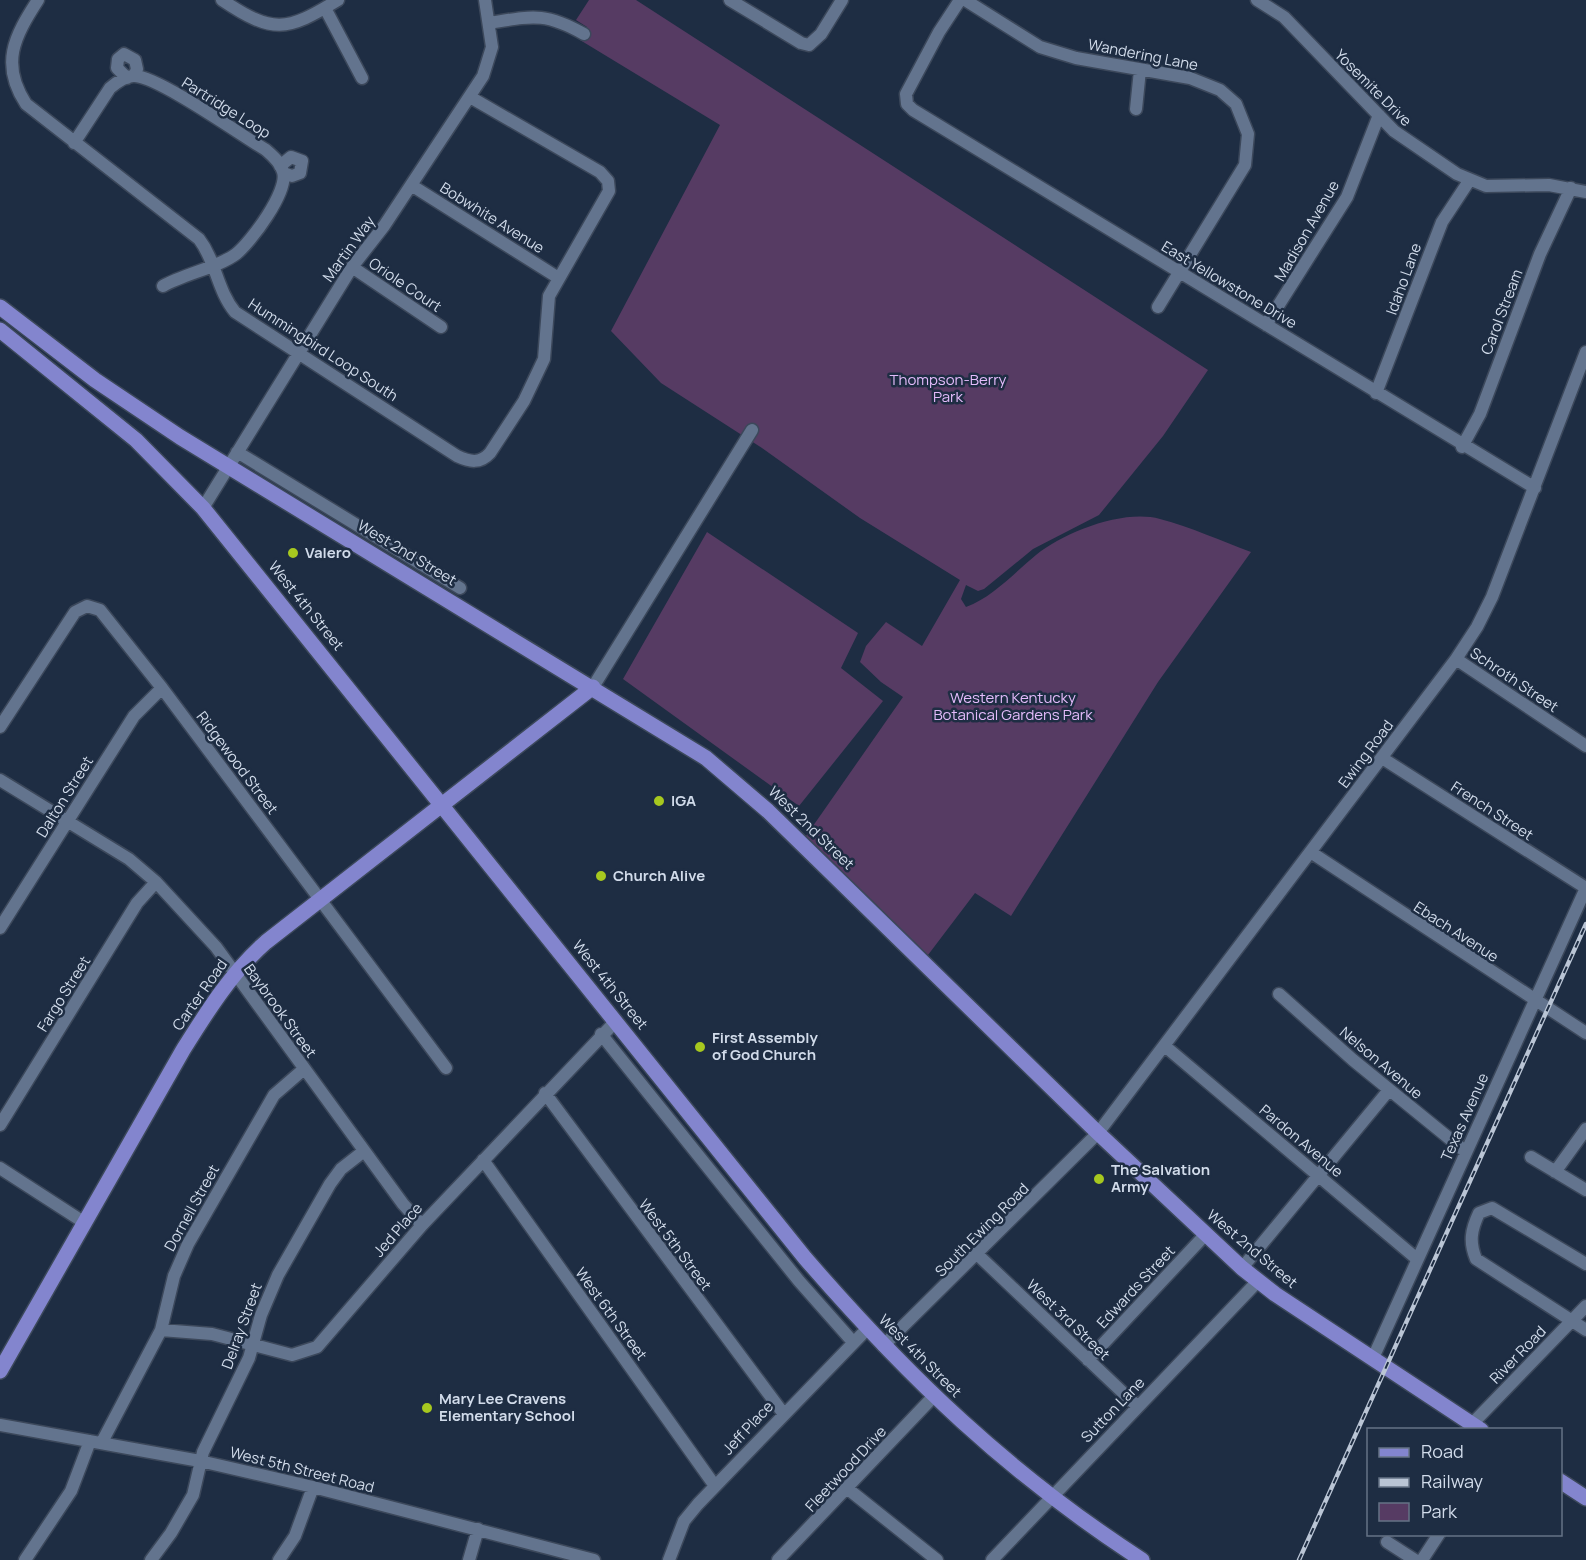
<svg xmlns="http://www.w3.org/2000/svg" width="1586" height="1560" font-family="Manrope,sans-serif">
<rect width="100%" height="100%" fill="#1e2d43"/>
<path fill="#563b63" d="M589,0H636L1208,370L1163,436L1099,515L1033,549L984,589L978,591L966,585L961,599L966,607C993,597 1014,573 1036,555C1065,532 1123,509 1160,519C1191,527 1221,541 1251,552L1158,682L1011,916L975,893L928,955L806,836L903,697L881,682L860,662L866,646L886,622L922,646L960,580L860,518L762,448L661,383L611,331L720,125L580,40L587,27L576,20Z
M707,532L858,633L841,668L883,701L799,806L623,679Z"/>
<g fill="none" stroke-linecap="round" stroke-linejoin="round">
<g stroke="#3c485b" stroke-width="15">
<path id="minor" d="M38,0C14,37 0,64 26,104L199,239C216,261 217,290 235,312L457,456C470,462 480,464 490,453L524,401L544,359L549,296L609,191L608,181L600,172L470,97
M222,0C273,34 286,32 338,0
M730,0L801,43L809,45L821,34L842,0
M960,0L939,32L906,94L907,104L913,110L1535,488
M965,0L1040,47L1076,58L1190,78L1220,90L1236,104L1248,134L1245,165L1158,307
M1257,0L1284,17L1394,131L1457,174L1486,186L1549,185L1586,192
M325,8L362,78
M489,23C533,16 545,12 584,34
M127,78L117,68L118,59L124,54L135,60L137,69L134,76
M1136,109L1140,70
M74,143L110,88C117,82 126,75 135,76C159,77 241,135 266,150C273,156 281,163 283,172C289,191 251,242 236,254C219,267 184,274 163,286
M280,166L291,157L302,161L300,173L292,176L284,173
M411,185L557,277
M352,267L441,327
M1266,325L1347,197L1379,115
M1376,393L1442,222L1469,181
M1462,447L1480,414L1540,254L1571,188
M237,452L460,588
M203,508L352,267L384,226L483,76L492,47L485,0
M1456,659L1586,746
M593,687L752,430
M0,727L75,612L87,606L100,610L162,688L446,1068
M1382,758L1586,888
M0,780L129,859L156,882L216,947L403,1204L422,1225
M1312,853L1586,1033
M0,928L134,716L162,688
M1279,994L1353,1060L1466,1152
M601,1034L799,1281L853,1342
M1166,1047L1417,1259
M545,1093L783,1413
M0,1125L137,903L156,882
M1531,1157L1586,1190
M483,1160L715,1486
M0,1168L85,1223
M1555,1172L1586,1129
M978,1255L1137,1406
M1586,1264L1492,1208L1479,1213C1471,1230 1469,1242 1476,1259L1586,1330
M1242,1268L1389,1090
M161,1330L212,1334L292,1355L317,1347L422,1225L616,1021
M883,1346L1098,1133L1456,659L1477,627L1492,597L1586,352
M1373,1358L1586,888
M1088,1360L1205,1235
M1472,1424L1586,1306
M0,1425L200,1461L313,1487L594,1560
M102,1442L161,1330L174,1276L188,1244L274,1095L304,1069
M848,1489L937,1560
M1387,1542L1415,1560
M25,1560L71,1491L90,1441
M151,1560L171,1533L193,1495L203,1452L249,1358L261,1315L278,1275L330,1184L341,1169L364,1151
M279,1560L295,1536L313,1487
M469,1560L478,1529
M669,1560L684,1521L698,1504L867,1329
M778,1560L933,1397
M992,1560L1258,1281
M1422,1560L1439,1534"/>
</g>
<g stroke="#3c485b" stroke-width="18">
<path id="major" d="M0,307L95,380L180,437L706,758L768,811L1098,1133L1242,1268L1275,1294L1481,1430
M0,330L136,440L203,508L805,1258C909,1378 1008,1473 1142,1560
M0,1371L183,1050C208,1010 231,973 266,942L593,687
M1560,1481L1586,1498"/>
</g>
<use href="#minor" stroke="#63748e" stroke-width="12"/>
<use href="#major" stroke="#8385ce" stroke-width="15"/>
<g stroke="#bac5d5" stroke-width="4.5">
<path id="rail" d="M1299,1560L1586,924"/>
</g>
<use href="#rail" stroke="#1e2d43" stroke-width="2" stroke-dasharray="7" stroke-linecap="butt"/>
</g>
<g fill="#a7c81f" stroke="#1e2d43" stroke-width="2">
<circle cx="293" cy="553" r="6"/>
<circle cx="659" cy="801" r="6"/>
<circle cx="601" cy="876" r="6"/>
<circle cx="700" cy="1047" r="6"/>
<circle cx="1099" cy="1179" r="6"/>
<circle cx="427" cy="1408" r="6"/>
</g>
<g text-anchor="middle" stroke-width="5" stroke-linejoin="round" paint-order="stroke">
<g font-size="15" fill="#d1dbea" stroke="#1e2d43">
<text transform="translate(1143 55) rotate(11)" y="5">Wandering Lane</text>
<text transform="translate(1373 88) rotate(45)" y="5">Yosemite Drive</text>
<text transform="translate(226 108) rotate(32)" y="5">Partridge Loop</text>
<text transform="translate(492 218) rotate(32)" y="5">Bobwhite Avenue</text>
<text transform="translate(1307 231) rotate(-60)" y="5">Madison Avenue</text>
<text transform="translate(349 249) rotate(-54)" y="5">Martin Way</text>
<text transform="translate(1404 279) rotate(-70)" y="5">Idaho Lane</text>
<text transform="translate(405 285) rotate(34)" y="5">Oriole Court</text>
<text transform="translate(1229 285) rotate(31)" y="5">East Yellowstone Drive</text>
<text transform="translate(1502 312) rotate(-69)" y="5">Carol Stream</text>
<text transform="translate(323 350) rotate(33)" y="5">Hummingbird Loop South</text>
<text transform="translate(407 553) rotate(31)" y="5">West 2nd Street</text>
<text transform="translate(306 606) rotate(51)" y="5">West 4th Street</text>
<text transform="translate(1514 680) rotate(34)" y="5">Schroth Street</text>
<text transform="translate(1366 754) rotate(-53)" y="5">Ewing Road</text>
<text transform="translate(237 763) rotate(53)" y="5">Ridgewood Street</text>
<text transform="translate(65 797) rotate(-58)" y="5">Dalton Street</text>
<text transform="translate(1492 811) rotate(33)" y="5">French Street</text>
<text transform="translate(811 828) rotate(44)" y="5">West 2nd Street</text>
<text transform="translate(1456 932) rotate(33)" y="5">Ebach Avenue</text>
<text transform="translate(610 985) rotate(51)" y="5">West 4th Street</text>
<text transform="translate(64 994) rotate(-58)" y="5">Fargo Street</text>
<text transform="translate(200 995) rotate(-55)" y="5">Carter Road</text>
<text transform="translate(280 1011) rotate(54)" y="5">Baybrook Street</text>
<text transform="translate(1381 1063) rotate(40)" y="5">Nelson Avenue</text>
<text transform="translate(1465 1117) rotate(-66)" y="5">Texas Avenue</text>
<text transform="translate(1301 1141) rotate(40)" y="5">Pardon Avenue</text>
<text transform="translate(192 1208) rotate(-61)" y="5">Dornell Street</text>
<text transform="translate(398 1230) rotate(-49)" y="5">Jed Place</text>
<text transform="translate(982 1230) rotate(-45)" y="5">South Ewing Road</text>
<text transform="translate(675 1245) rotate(53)" y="5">West 5th Street</text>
<text transform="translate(1252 1249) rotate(40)" y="5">West 2nd Street</text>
<text transform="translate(1136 1287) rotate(-47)" y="5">Edwards Street</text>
<text transform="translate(611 1314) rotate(54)" y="5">West 6th Street</text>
<text transform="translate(1068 1320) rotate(44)" y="5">West 3rd Street</text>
<text transform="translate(242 1326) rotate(-70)" y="5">Delray Street</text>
<text transform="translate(1518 1355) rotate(-46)" y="5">River Road</text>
<text transform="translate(920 1356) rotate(45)" y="5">West 4th Street</text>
<text transform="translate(1113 1410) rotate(-46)" y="5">Sutton Lane</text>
<text transform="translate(748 1428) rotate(-47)" y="5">Jeff Place</text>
<text transform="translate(846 1469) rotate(-47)" y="5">Fleetwood Drive</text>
<text transform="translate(302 1470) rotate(14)" y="5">West 5th Street Road</text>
</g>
<g font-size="15" fill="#e4bbfb" stroke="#1e2d43">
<text x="948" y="385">Thompson-Berry<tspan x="948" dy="17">Park</tspan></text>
<text x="1013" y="703">Western Kentucky<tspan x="1013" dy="17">Botanical Gardens Park</tspan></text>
</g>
<g font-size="15" font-weight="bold" fill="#d1dbea" stroke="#1e2d43" text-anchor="start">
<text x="305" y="558">Valero</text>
<text x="671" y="806">IGA</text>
<text x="613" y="881">Church Alive</text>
<text x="712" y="1043">First Assembly<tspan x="712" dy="17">of God Church</tspan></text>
<text x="1111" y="1175">The Salvation<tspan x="1111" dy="17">Army</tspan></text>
<text x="439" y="1404">Mary Lee Cravens<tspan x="439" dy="17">Elementary School</tspan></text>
</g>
</g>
<rect x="1367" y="1428" width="195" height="108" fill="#1e2d43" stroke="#667386" stroke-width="1.5"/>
<rect x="1379" y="1448" width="30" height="9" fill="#8385ce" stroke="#667386" stroke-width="1.5"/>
<text x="1421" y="1458" font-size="18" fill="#d1dbea">Road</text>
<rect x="1379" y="1478" width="30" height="9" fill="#bac5d5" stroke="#667386" stroke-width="1.5"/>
<text x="1421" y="1488" font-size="18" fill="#d1dbea">Railway</text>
<rect x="1379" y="1503" width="30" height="18" fill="#563b63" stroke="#667386" stroke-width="1.5"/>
<text x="1421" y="1518" font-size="18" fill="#d1dbea">Park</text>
</svg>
